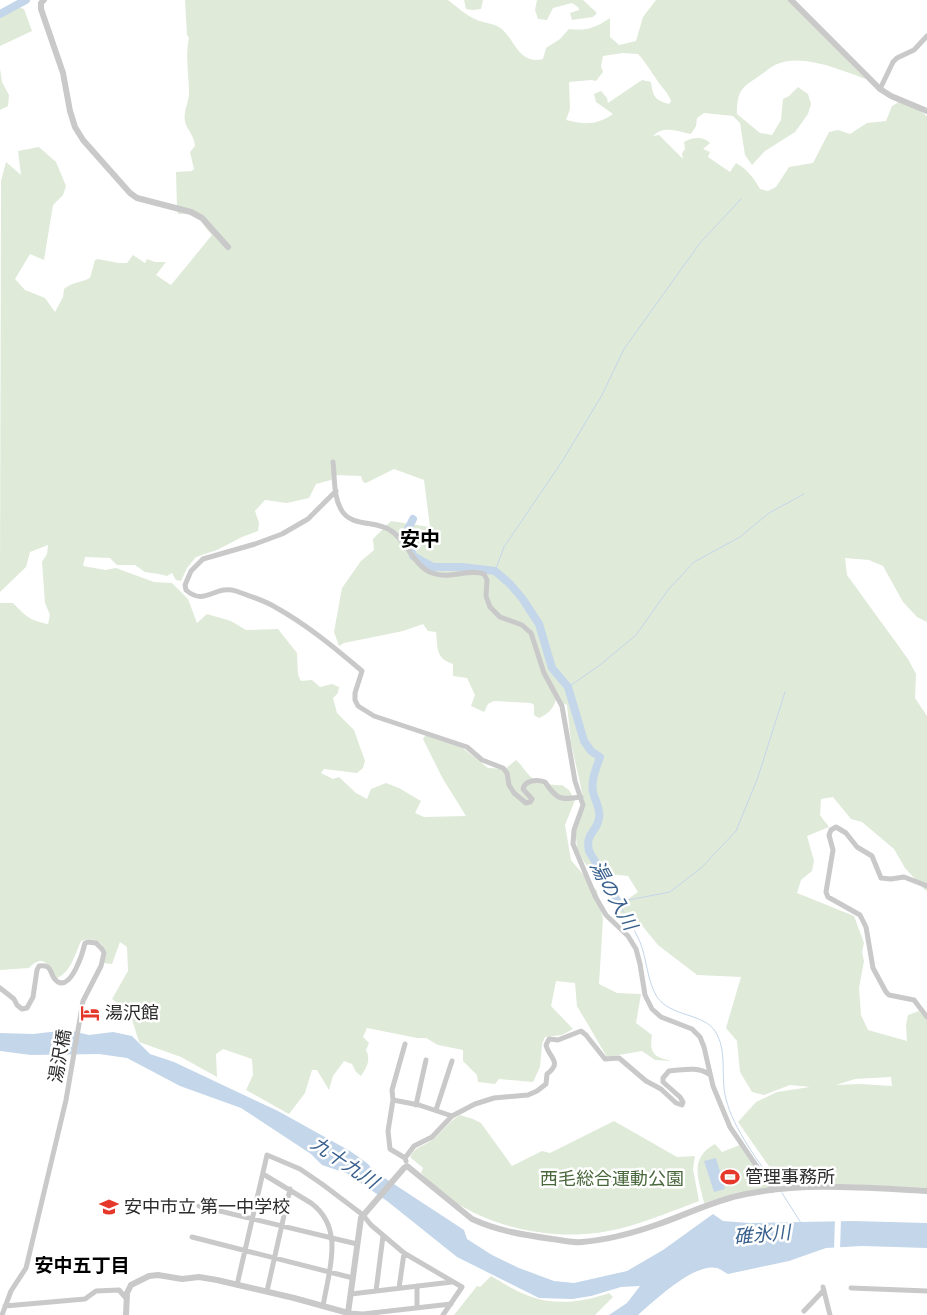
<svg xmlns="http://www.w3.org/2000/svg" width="927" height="1315" font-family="'Archivo Narrow','Noto Sans JP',sans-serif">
<rect width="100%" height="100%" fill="#fff"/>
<path fill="#dfead9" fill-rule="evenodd" d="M185,0H448C457,7 467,16 477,20C484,23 492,23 499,27C515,37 517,65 543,59L546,48L560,39L569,29C587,31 595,28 610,18V37L619,45L636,41L643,17L656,0H788L866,79C840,70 801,52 775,65C769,68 764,73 759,76C741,88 737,91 737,114L760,133L772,135L781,120L783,99L789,96L798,87L808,94L811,104L808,114L795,132L765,151L752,165L745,155L740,123L733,116L704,113L697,118L696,126L691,134C677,131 663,125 653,136L659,135L683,159L682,153L685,149L684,142C693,137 703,136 710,143L703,149L710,152L708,157L730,172L736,163C747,169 754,178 760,189L768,191L776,187L789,167L813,163L829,132L838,130L850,134L867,123L886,121L892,106L899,102L919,110L927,116V622L917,617L903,602L883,566L869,560L845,558L847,575L908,659L916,674L915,698L927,716V891L924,889L905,868L894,849L862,822L851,819L833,797L821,799L820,815L829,827L807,836L814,861L812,871L801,880L797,893L854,916L864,943L862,952L864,961L859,988L861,1015L868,1030L907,1041L906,1025L908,1015L919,1011L927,1020V1188L817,1183L782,1185L738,1122L756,1102L777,1092L810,1087L790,1085L764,1095L752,1092L740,1072L737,1041L726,1028L741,977L697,975L658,945L640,923L621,915L618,906L638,892L628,876L599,873L589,869L584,862L577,848L575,826L584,801L571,743L567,705L556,700C553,709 548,714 539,718L534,715V705L531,703L494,701L488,704L484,712L471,706L475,695L467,678L453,676V664C435,658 438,648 436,632L428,631L423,624L403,631L344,643L339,646L334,632L342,588L361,561L374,550L373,539L391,521L430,527L424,480L394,469L366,483L363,482L361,476L335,475L331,480L316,484L309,498L287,503L265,500L255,511L259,523L258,531L242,537L217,550L196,557L187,568L181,581L176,580L172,573L167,576L159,574L145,572L135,565H117L110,558L85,557L83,566L105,570L116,568L154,582L172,583L188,599L197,623L207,614L231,621L246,630L278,629L297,653L298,675L301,681L312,680L320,687L332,684L339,687L338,693L333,698L337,713L354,730L365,761L363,768L357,773L324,769L321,773L333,779L339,777L356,793L367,799L371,789L386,783L399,788L421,801L415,813L424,817L466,816L443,779L423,739L427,733L455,742L488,768L505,769L516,760C522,765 524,770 530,776C536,783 553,786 562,785L569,790L575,800L565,825L571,860L597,891L603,919L599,984L617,993L641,994L636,1023L652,1035C649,1055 655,1057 673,1061L655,1060L642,1051L607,1057L577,1006L575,983L556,981L551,1006L573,1029L562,1035L545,1037L542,1044L540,1067L533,1082L499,1079L495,1084L478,1082L477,1075L463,1061V1050L438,1045L426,1038H417L367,1028L363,1037L369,1043L366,1050C371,1060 367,1067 361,1076L356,1072L352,1064L344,1061L333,1076L329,1090L317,1070H312L305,1093L289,1114L246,1090L253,1075L252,1059L223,1049L216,1054L217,1077L181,1057L139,1042L130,1013L112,999L128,971L127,947L120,942L112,964L103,963L105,949C98,939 92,938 81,941C75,954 71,972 57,978L53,977C49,963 42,954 29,968L0,970V603H13C25,616 31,621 48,624L50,615L45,603L42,562L47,554L48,545L30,552L26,567L0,592L1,181L6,162L21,175L18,151L39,147L56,162L66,186L63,195L53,205L44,260L30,254L15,279L25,290L45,298L55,312L63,297L64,289C72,282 81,283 90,278L95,260L98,259L119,263H127L133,255L145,263L147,259L155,262H166L156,275L171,285L212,235C205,228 202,221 196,213L178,214L177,209L176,172L192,171L194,169L190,152L195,146C194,134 186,129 185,121C183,112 189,102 189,93C189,75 185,56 189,38L187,35ZM623,53L638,54C645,61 649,69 655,77C660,86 668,92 671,101L669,104C655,100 653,97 651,82L642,80L608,103L607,98L601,91L594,94L596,102L613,114C597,125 585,125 566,120L570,109L569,82L591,80L596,81L603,72L601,66L603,56ZM891,1077L892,1086L860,1084L836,1085L855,1079Z
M464,0H483L481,9L473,10L466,9Z
M537,0H583L597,13L593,17L572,20L570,13L579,10L578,7L572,3L553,8L547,20L538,19L535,10Z
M14,6L24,9L32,31L0,46V13Z
M0,68L2,82L9,95L8,106L0,110Z
M460,1115L473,1119L481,1123L512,1166L542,1151L550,1153L614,1121L677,1157L695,1156L693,1169L699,1201C675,1210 651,1220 626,1227C569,1243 503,1233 453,1201C441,1194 431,1182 421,1173L423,1168L410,1157C414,1148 421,1147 429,1142C441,1135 447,1122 460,1115Z
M715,1144L722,1152L740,1145L768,1185V1188L737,1193L704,1203C699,1179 688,1159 715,1144Z
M491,1276C503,1283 515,1291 529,1296C555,1306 584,1302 609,1293L613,1297L595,1315H454L477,1286L480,1287Z"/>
<path fill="#c4d6ea" d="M68,1030L89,1035L113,1032L132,1036L150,1054L174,1062L278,1111L350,1151L367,1163L374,1171L464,1230L467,1239L492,1255L519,1268L554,1281L574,1283L627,1271L663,1250L713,1214L723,1221L750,1223L853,1221L927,1223V1248L862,1246L826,1248L789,1261L728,1274C725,1273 721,1269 717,1268C695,1262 654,1301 638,1315H609L627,1303L640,1286L621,1287L591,1296L572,1299L539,1298L457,1257L387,1201L346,1173L322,1165L311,1154L241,1108L180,1086L127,1058L99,1054L31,1055L0,1051V1033L33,1034Z
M716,1158L725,1189L714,1192L704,1161Z"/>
<path fill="#fff" d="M835,1219H841L840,1250H834Z"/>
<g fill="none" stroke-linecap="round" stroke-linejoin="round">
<path stroke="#c4d6ea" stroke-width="1" d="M495,571L504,547L563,460L602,395L624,349L700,243L741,199
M567,688L600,665L636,635L668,590L694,562L740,537L769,513L804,494
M777,1187C759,1163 733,1128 726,1099C720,1077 728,1051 715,1031C703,1013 671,1017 657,997C647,981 647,959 640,942C634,928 625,915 618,902L670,892L701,868L736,831L758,777L785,692
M782,1193L801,1223"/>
<path stroke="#c4d6ea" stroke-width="8" d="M0,14L26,0
M413,519L407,531L413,556L433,567H462L495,571L510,584L522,598L539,624L552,668L568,687L584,741L591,751L600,757C596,769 591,779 593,792C595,801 601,809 599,818C597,833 585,832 589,851L618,902"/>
<path stroke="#c9c9c9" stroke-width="5" d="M880,89L893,62L897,58L914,50L927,36
M333,462C335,478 333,497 342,511C352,527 375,520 390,530C407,540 413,566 432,573C450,580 468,568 484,574L487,580L486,596L490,607L500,617L522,625L531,633L544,673L562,706L575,781L583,805L574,830L573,844L595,896L606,915L628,936L636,949L640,964L645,995L652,1009L661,1017L692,1029L700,1037L704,1047L713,1086L730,1127L773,1190
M336,491L308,519L282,534L255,544L203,559L191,571L185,585L186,590C205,607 215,584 236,591C249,596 264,600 275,607C306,624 335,648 362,671L355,693V700L358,706L374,716L467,747L482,760L503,768L507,773L509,785L514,793L526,803L530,802L532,799L523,789C525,780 537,779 545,782C557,800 560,800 581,797
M927,886L904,877L891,879L881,878L872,856L857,847L846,833L836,827L831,830L829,835L833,850L826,892L828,897L860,915L866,927L873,968L886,992L889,995L914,1000L927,1017
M0,988L14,999L17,1005L22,1009L27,1008L33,997L37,970L39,966C55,964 48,976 58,982C72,989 83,952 85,943L88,942L96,943L102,949L104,953L101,966L83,1001L66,1100L26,1268L11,1291L2,1315
M405,1044L392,1090L393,1100L388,1131L390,1149L405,1158L406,1161
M393,1100L419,1105L452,1116
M416,1105L426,1060
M436,1110L452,1061
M405,1158L414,1146L432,1137L452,1116L475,1104L494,1098L528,1095L537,1091L546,1084L547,1074C563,1062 549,1058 546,1045L549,1039L558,1040L581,1031L586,1035L605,1059L619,1058L646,1081L661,1089L676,1103L682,1105L683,1102L680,1097L663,1082V1078L669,1071C684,1070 696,1066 709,1074
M263,1174L311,1203C345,1228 329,1270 323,1306
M199,1206L357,1244
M192,1237L353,1278
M237,1285L267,1155L300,1169L322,1184L363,1215L371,1225L404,1253L462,1287L443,1315
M823,1287L830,1315
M399,1288L404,1253
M851,1288L927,1291
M267,1291L290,1189
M376,1291L383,1236
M351,1294L452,1282
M5,1306L85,1299L96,1291L119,1290L125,1297H127
M417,1308V1286
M804,1311L824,1290
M348,1315V1313L363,1314L451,1304"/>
<path stroke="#c9c9c9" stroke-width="6" d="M44,0L41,3V9L63,73L70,111L75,127L83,140L130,193L137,198L191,212L202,218L228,247
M791,0L880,89L891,96L927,111
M126,1315L127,1293L131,1285L149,1276L158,1275L182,1279L199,1277L217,1280L294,1298L348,1313L361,1218L404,1168L407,1166L472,1219C498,1231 524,1235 552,1239C562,1240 572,1243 582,1242C607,1240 633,1233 656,1225C686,1215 714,1200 746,1194C806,1182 866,1188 927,1191"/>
</g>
<defs>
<g id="hotel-bare" transform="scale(1.5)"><path d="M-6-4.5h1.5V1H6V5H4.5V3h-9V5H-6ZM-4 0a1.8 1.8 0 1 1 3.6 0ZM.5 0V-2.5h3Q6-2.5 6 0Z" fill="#e5382b" stroke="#fff" stroke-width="2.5" paint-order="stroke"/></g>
<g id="stadium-bare" transform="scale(1.5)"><path d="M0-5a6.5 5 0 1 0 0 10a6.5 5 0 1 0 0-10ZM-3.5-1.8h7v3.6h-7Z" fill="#e5382b" stroke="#fff" stroke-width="2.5" paint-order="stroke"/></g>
<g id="school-bare" transform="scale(1.5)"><path d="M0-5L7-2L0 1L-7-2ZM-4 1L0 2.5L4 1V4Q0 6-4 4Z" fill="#e5382b" stroke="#fff" stroke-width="2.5" paint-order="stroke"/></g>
</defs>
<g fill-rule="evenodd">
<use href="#hotel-bare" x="90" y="1013"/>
<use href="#stadium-bare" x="730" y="1177"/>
<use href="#school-bare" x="109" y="1207"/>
</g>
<g text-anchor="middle" stroke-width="5" stroke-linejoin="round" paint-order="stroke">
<g font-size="18" fill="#2c2c2c" stroke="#fff" text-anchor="start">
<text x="105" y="1019">湯沢館</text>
<text x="745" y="1183">管理事務所</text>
<text x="124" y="1213">安中市立 第一中学校</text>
</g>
<g font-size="18" fill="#2c2c2c" stroke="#fff">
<text transform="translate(60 1056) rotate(-80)" y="6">湯沢橋</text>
</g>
<g font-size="18" fill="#48673a" stroke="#fff">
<text x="612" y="1185">西毛総合運動公園</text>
</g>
<g font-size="19" font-style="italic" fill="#3a618d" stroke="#fff">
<text transform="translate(614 895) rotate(61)" y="7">湯の入川</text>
<text transform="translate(345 1162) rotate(34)" y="7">九十九川</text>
<text transform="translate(762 1234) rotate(-5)" y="7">碓氷川</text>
</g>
<g font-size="19" font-weight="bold" fill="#000" stroke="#fff">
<text x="82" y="1272">安中五丁目</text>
</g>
<g font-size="20" font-weight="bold" fill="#000" stroke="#fff">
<text x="420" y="546">安中</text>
</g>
</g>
</svg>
